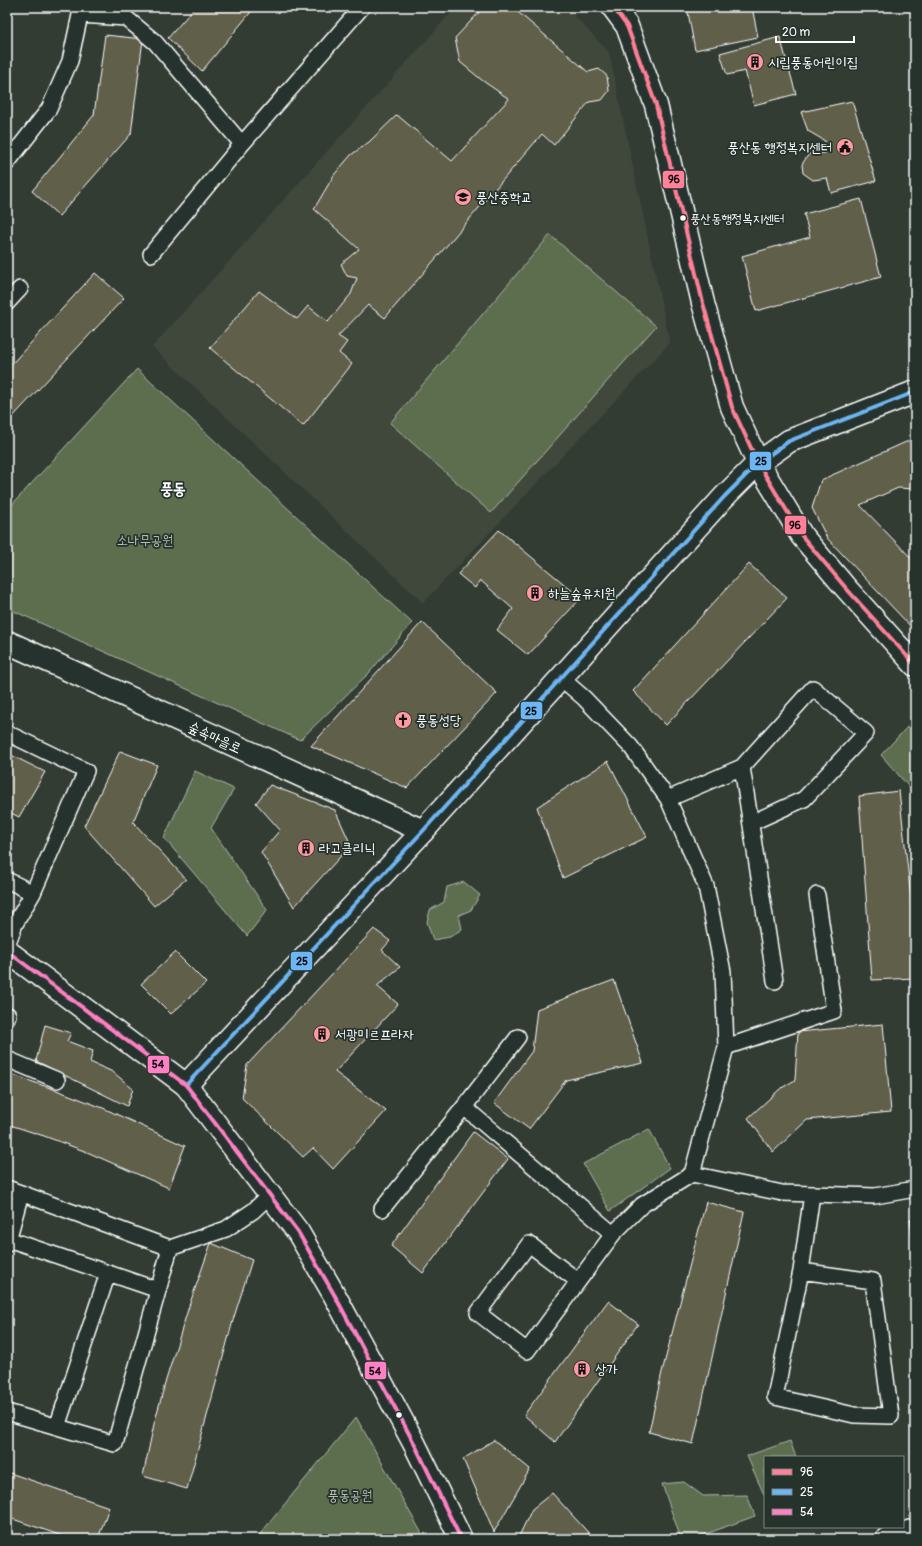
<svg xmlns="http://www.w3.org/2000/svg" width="922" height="1546" font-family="Pangolin,'Poor Story',sans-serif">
<rect width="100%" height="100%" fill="#323c33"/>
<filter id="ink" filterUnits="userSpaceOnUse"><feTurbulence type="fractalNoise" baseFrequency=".025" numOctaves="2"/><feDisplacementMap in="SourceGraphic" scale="8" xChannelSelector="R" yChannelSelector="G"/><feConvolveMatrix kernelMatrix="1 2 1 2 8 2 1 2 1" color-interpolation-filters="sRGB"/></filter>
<g filter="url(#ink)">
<path fill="#40463a" d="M456,7H566L609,52L670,343L423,603L152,347Z"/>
<path fill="#5d6e50" stroke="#aeb6a8" d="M550,235L656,326L491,513L390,423Z
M137,369L412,623L369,673L300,740L7,608V510Z
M909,725L915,735V807L909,787L881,755Z
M195,771L234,789L211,828L267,910L247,936L164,838Z
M464,882L480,895L471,910L459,915L462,929L450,937L433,940L427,922L430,910L444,902L447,887Z
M649,1129L670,1168L610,1211L583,1164Z
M356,1417L425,1539H256Z
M790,1441L796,1457H765V1497L747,1456Z
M684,1482L703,1496L747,1495L755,1516L692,1539H681L662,1484Z"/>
<path fill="#605e4a" stroke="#fff" d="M195,7H255L202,71L168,38Z
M484,7H512L588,72L599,69L607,76L609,91L602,100L589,102L554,145L542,134L385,318L368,305L338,336L347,342L339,353L352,364L303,426L210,348L259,291L297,319L308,306L328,322L351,294L357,278L347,276L341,264L359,249L314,209L334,175L351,155L369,142L397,115L452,161L509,99L483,81L460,62L455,38Z
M687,7H752L758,37L695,50Z
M105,35L143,39L131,134L59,216L32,191L94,115Z
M780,37L796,94L754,105L745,71L727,75L720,53Z
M852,101L876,181L831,193L827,178L813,180L803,173L802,164L809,154L825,153V141L808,131L801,112Z
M861,199L881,277L756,311L742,256L810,237L804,214Z
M95,273L124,298L7,423V369Z
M915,438V489L898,488L860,505L915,562V631L827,538L812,508L821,480Z
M499,530L581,598L528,655L497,630L513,609L480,580L475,588L458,574Z
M749,564L787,598L666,725L633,691Z
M422,622L497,693L407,788L311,746Z
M120,751L157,765L133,822L186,879L154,906L84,826Z
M7,753L45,772L19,817L7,811Z
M608,761L647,837L563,878L537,807Z
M270,785L335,810L351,845L294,907L261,852L280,830L256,803Z
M899,791L915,934V978L872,980L859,796Z
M374,929L390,941L382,950L400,967L377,986L398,1004L335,1072L386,1111L333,1169L313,1148L303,1157L242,1098L247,1065Z
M175,952L206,983L171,1014L141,984Z
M614,980L643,1063L566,1080L529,1129L494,1103L532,1051L537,1009Z
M883,1024L891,1112L807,1120L773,1152L748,1118L780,1089L795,1080L798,1032Z
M45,1025L71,1033L67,1041L93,1051L90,1062L113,1072L133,1089L127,1106L36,1061Z
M7,1073L59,1091L103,1108L185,1146L169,1188L87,1152L44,1136L7,1124Z
M473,1132L508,1159L423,1273L391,1246Z
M706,1202L744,1212L693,1444L649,1432L662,1372Z
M910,1219H915V1256Z
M211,1243L252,1260L234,1317L187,1489L143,1476L154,1424L166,1380L190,1303Z
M608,1301L638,1324L555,1442L524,1415Z
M494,1440L530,1469L494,1532L463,1459Z
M7,1472L109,1507L98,1539H71L7,1517Z
M552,1493L594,1539H522L519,1536L532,1509Z"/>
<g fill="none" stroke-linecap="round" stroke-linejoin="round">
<g stroke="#fff" stroke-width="18">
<path id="service" d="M80,15L126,18L155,42L242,144
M7,163L49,109L70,61L80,15V7
M151,254L242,144L362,7
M7,303L20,289
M561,678L584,698L631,747L668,799L706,886L723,972L726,1047L692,1174
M7,733L86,771L33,893L15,924L7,945
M742,767L775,981
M668,799L742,767L813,688L866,733L804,799L751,823
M7,880L33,893
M7,1018L8,1015
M726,1047L834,1011L817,895
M7,1059L57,1080
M464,1107L613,1234
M7,1188L170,1248L226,1229L253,1211L270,1195
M382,1209L464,1107L518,1037
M8,1239L158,1290
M7,1244L21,1193
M801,1271L873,1281L891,1416L854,1415L775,1397L801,1271L812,1194
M578,1281L529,1244L478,1313L527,1351L613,1234L642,1205L692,1174L782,1193L875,1196L915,1189
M7,1412L115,1444L170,1248
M57,1427L108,1273"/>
</g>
<g stroke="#fff" stroke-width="25">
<path id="minor" d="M7,642L423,831
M7,951L186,1085"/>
</g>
<g stroke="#fff" stroke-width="25">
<path id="tertiary" d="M613,7L627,26L656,105L703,303L732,407L758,463L802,536L845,587L915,665
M461,1539L415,1445L335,1296L298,1232L186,1085L423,831L724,497L758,463L789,441L915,392
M887,1539L915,1530"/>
</g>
<use href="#service" stroke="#26332d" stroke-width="15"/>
<use href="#minor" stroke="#26332d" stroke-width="22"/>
<use href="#tertiary" stroke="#26332d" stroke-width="22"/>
<g stroke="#26332d" stroke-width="7">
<path id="bus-1" d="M613,7L627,26L656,105L703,303L732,407L758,463L802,536L845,587L915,665"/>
</g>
<g stroke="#26332d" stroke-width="7">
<path id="bus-2" d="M186,1085L423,831L724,497L758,463L789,441L915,392"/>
</g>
<g stroke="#26332d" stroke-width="7">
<path id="bus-3" d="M7,951L186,1085L298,1232L335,1296L415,1445L461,1539"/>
</g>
<use href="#bus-1" stroke="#ff8098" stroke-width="4"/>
<use href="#bus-2" stroke="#6db6f5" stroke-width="4"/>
<use href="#bus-3" stroke="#ff80c5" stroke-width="4"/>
</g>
</g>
<defs>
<g id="building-disc" transform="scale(0.9)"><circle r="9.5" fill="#ff9aa2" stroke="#26332d"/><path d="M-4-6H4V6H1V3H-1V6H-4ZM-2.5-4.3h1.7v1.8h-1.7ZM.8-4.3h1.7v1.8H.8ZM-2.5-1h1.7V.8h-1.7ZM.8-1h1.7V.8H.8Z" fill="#111"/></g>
<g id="civic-disc" transform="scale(0.9)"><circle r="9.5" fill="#ff9aa2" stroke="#26332d"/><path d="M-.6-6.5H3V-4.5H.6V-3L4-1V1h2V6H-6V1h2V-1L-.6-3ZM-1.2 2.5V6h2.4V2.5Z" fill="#111"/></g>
<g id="school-disc" transform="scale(0.9)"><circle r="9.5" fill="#ff9aa2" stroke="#26332d"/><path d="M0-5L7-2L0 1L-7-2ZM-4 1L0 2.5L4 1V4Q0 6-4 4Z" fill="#111"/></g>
<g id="church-disc" transform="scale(0.9)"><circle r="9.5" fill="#ff9aa2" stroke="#26332d"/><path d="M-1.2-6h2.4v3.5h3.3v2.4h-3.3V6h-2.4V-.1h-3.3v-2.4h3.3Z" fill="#111"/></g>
</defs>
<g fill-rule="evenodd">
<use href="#building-disc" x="755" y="62"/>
<use href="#civic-disc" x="845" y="147"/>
<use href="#school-disc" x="463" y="197"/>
<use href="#building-disc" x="535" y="593"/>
<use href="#church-disc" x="403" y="720"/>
<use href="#building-disc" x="306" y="848"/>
<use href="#building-disc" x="322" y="1034"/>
<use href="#building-disc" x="582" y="1369"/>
</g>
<g fill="#fff" stroke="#26332d" stroke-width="1.5">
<circle cx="683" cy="218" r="3.5"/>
<circle cx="399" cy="1415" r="3.5"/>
</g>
<g text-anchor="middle" stroke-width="3.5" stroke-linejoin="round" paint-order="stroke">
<g font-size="13" fill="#fff" stroke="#26332d" text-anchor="start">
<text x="690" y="223">풍산동행정복지센터</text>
</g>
<g font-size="14" fill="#fff" stroke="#26332d" text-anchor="start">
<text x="768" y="67">시립풍동어린이집</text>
<text x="832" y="152" text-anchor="end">풍산동 행정복지센터</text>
<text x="476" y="202">풍산중학교</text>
<text x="548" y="598">하늘숲유치원</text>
<text x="416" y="725">풍동성당</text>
<text x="319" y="853">라고클리닉</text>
<text x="335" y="1039">서광미르프라자</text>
<text x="595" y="1374">상가</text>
</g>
<g font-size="14" fill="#b6beb0" stroke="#26332d">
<text x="145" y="545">소나무공원</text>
<text x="350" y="1500">풍동공원</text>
</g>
<g font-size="14" fill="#fff" stroke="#26332d">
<text transform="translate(215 737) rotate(25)" y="5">숲속마을로</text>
</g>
<g font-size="16" font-weight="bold" fill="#fff" stroke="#26332d">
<text x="173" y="494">풍동</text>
</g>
</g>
<g stroke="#26332d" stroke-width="1.5">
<rect x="662" y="170" width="23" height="19" rx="4" fill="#ff8098"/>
<rect x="749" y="451" width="23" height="20" rx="4" fill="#6db6f5"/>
<rect x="784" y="515" width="23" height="20" rx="4" fill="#ff8098"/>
<rect x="520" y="701" width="23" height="19" rx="4" fill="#6db6f5"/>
<rect x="290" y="951" width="23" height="20" rx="4" fill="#6db6f5"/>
<rect x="147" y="1055" width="23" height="19" rx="4" fill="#ff80c5"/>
<rect x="364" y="1361" width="23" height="19" rx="4" fill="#ff80c5"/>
</g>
<g font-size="11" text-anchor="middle" font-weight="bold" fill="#111">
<text x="674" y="183">96</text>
<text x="761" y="465">25</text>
<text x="795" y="529">96</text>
<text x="531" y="715">25</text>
<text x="302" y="965">25</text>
<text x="158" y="1068">54</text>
<text x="375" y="1375">54</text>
</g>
<rect width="922" height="1546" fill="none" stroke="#26332d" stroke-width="24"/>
<rect x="12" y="12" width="898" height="1522" fill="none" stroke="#fff" stroke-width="1.5" filter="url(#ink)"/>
<rect x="764" y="1456" width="140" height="72" fill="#26332d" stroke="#7d8581"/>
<rect x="772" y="1469" width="20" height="6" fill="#ff8098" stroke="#7d8581"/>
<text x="800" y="1476" font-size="12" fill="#ffffff">96</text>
<rect x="772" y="1489" width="20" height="6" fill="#6db6f5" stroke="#7d8581"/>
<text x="800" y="1496" font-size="12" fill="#ffffff">25</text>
<rect x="772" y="1509" width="20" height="6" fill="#ff80c5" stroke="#7d8581"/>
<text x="800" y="1516" font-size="12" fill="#ffffff">54</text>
<path d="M776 36v6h78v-6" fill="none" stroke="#ffffff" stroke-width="2"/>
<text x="782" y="36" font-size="12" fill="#ffffff" stroke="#26332d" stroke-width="3" paint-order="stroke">20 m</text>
</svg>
